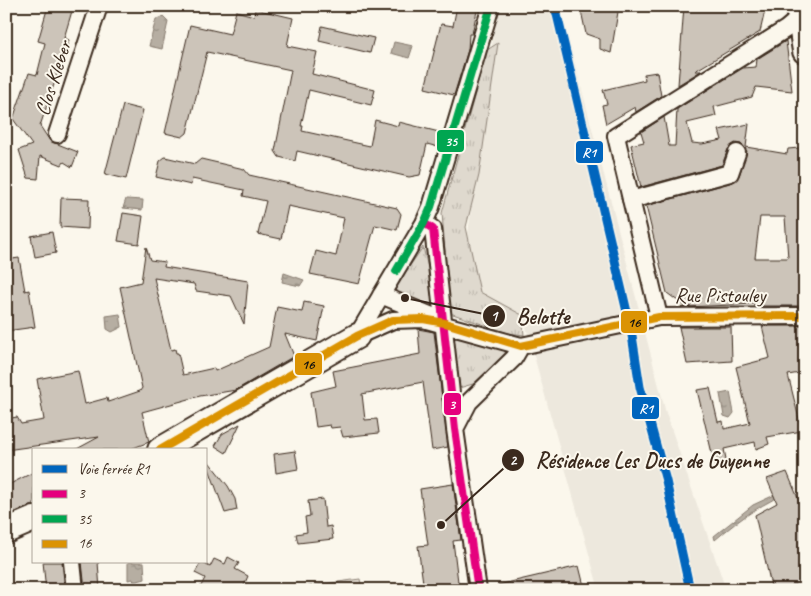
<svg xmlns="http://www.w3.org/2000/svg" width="811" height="596" font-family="Caveat,sans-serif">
<defs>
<pattern id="grass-tufts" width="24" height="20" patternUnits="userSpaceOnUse" patternTransform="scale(1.25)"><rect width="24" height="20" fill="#dfd9ce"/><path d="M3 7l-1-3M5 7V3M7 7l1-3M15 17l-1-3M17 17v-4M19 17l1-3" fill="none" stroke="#c0bab0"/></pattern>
<pattern id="forest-crowns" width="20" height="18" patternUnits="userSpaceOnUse" patternTransform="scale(1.25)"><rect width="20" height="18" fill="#dfd9ce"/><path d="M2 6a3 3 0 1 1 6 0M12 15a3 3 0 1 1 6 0" fill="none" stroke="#c0bab0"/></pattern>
<pattern id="water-ripples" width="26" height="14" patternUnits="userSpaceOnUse" patternTransform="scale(1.25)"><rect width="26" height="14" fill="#b6aea2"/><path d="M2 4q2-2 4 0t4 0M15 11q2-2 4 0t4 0" fill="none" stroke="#958e83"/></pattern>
</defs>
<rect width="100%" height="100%" fill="#fbf7ec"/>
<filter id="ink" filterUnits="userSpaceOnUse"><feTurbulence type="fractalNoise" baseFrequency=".02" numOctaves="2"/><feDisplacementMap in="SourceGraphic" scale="10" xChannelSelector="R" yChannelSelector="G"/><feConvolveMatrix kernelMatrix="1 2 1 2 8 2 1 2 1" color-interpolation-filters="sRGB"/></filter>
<g filter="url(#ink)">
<path fill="#ede8dd" d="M497,6H560L666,413L726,590H599L526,327L478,294L468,234Z"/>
<path fill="url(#grass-tufts)" stroke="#8d8276" d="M498,43L479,175L466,227L480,292L522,315L524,335L508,333L450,313L442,213L487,50Z
M423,247L438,310L390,294Z
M463,335L502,347L506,354L473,384L459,388L452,340Z"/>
<path fill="url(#forest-crowns)" stroke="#8d8276" d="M360,579L362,590H295V588Z"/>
<path fill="url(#water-ripples)" stroke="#85796d" d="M163,17L168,22L162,49L149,46L156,19Z
M394,42L413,46L409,58L391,53Z
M126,199L143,200L142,210L123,208Z
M284,273L304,280L300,286L282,282Z
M120,314L122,327L112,332L107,329L106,316Z
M730,392L734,413L730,418L724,416L720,394Z
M794,486L795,489C762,504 743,516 715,540L714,536L753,505Z
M128,562H144L145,579L134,582L133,579L128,580Z"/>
<path fill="#ccc4b9" stroke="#3b2a1e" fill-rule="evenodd" d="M48,6L72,11L64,38L69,40L40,126L50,141L78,152L72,167L64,162L62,165L40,156L38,179L28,178L19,150L32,145L13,119L29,73L37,75L45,43L38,41Z
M457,6H478L472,34H469L468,50L454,95L425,88L441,24L453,26Z
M580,6H619L611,53L600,49V39L586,34Z
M684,6L749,7L766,6L760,32L695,71H701L678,85Z
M255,9L293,18L287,46L317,52L312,74L375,90L371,105L309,90L301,126H303L302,131L370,146L375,120L398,126L399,122L443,133L438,147L427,144L420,175L409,177L297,151L295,161L279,157L275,151L291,70L207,52L187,133L182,137L165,133L190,25L230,34L236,11L254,16Z
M322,26L374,38L370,53L319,41Z
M786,41L792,91L756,87L752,97L714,107L716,116L687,123L692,143L702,144L722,140L719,130L749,124L746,147L787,154L788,149L799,148L805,199V306H756V304L686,307L667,293L646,206L733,182L739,176L747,151L741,144L735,143L728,149L722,165L641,187L631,145L644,142L641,132L664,117L669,146H675L677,109L743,68L756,67L757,59ZM760,217H785L788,258H755Z
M657,72L661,96L636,112L635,107L606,124L602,105L607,104L603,90L645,80L644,74Z
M123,105L143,110L126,179L105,174Z
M165,157L195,164L201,159L244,169L249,175L397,208L401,214L397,230L375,225L359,284L310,274L316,251L336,256L344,218L288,206L281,239L258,234L266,201L243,196L244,190L192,179L191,185L156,177L160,161Z
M61,198L89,199L88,229L60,227Z
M123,213L143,216L139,244L118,241Z
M52,232L56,253L35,257L31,236Z
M146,247L150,260L165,262L164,267L248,281L244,324L231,296L196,291L194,284L154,278L171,350L175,349L176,353H178L183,375L214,368L215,371L269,347L277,307L302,312L304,302L324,306L317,341L285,334L294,356L236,390L200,396L142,412L149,442L128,450H75L99,437L6,450V419L17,417L21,424L44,420L37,379L78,371L85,404L107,398L108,402L140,391L142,388L120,287L141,282Z
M19,258L25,291L29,290L35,327L6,331V260Z
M762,326H805V372L788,375L802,431L767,437L769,444L756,449L755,442L724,449L727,464L715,466L697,390L710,388L718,422L723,421L724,429L750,423L736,367L770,358Z
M679,327H731L732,361L687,364Z
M418,329L434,332L448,447L432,450L423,382L362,394L365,420L377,419L379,433L343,437L340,427L331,428L330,425L316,427L311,392L336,386L333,371L420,354Z
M240,424L226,453L215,446L222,434Z
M295,451L298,469L276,473L274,454Z
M209,462L228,486L235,499L237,510L225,513L207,463Z
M34,472V504L6,516V486Z
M787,472L800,503L805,502V590H772L755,515L777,503L767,479Z
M453,484L461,540L453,541L459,590H424L418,546L428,545L420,489Z
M323,499L326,527L331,526L333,539L298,543L296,534L307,532L305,517L310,516L308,501Z
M228,557L239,563L235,569L248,576L242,590H199L205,578L195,573L201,562L210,567L214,559L225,564Z
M43,562H62L65,590H46Z
M82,562H98L100,590H85Z
M579,566L585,590H499L498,585Z"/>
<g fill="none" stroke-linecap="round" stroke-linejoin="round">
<g stroke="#3b2a1e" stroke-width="20">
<path id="street" d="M57,134L99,6
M631,200L730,173L737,153
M424,223L433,229L455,429L478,590
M381,295L432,316
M659,317L616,136L786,29L805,13
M357,336L393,320L423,319L521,346L659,317L805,316
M357,336L424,223L431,207L491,6
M455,429L469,402L514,358L521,346
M72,562L75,590"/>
</g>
<g stroke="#3b2a1e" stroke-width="28">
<path id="secondary" d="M798,6L805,51
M160,450L357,336
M6,531L34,519"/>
</g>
<use href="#street" stroke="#fbf7ec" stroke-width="16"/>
<use href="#secondary" stroke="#fbf7ec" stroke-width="24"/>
<g stroke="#fbf7ec" stroke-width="11">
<path id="bus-1" d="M424,223L433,229L455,429L478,590"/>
</g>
<g stroke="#fbf7ec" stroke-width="11">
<path id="bus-2" d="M396,271L424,223L431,207L491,6"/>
</g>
<g stroke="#fbf7ec" stroke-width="11">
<path id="bus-3" d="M160,450L357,336L393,320L423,319L445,323L521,346L659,317L805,316"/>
</g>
<use href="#bus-1" stroke="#e5007d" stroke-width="8"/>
<use href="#bus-2" stroke="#00a651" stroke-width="8"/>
<use href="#bus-3" stroke="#db9304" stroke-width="8"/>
<g stroke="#fbf7ec" stroke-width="12">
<path id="rail-1" d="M555,6L631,329L640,387L666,481L690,590"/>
</g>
<use href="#rail-1" stroke="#0065bd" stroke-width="9"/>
</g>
</g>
<g text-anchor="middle" stroke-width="4" stroke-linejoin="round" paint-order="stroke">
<g font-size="21" fill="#3b2a1e" stroke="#fbf7ec">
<text transform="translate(53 78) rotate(-72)" y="7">Clos Kleber</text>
<text x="720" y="302">Rue Pistouley</text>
</g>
</g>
<path fill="none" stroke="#3b2a1e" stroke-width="2" d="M405 298L494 316M441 525L513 460"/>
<g fill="#3b2a1e" stroke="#fbf7ec" stroke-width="2">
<circle cx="405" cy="298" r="5"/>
<circle cx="441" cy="525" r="5"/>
<circle cx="494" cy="316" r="12"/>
<circle cx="513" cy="460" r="12"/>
</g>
<g font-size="15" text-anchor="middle" font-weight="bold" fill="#fff">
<text x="494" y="321">1</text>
<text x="513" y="465">2</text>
</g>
<g font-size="22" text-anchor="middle" font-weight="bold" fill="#3b2a1e" stroke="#fbf7ec" stroke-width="4" stroke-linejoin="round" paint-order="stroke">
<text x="543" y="324">Belotte</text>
<text x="652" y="468">Résidence Les Ducs de Guyenne</text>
</g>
<g stroke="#fbf7ec" stroke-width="2">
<rect x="436" y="129" width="29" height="24" rx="5" fill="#00a651"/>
<rect x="575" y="140" width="29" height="24" rx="5" fill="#0065bd"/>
<rect x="620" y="310" width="28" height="24" rx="5" fill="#db9304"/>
<rect x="294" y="352" width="29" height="24" rx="5" fill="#db9304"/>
<rect x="443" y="392" width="19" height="24" rx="5" fill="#e5007d"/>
<rect x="631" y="396" width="29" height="24" rx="5" fill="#0065bd"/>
</g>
<g font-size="14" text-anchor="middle" font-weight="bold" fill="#fff">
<text x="451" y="146">35</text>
<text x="589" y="157">R1</text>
<text x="452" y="409">3</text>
<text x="646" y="413">R1</text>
</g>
<g font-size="14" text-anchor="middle" font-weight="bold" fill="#111">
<text x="634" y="327">16</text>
<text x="308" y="369">16</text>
</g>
<rect width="811" height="596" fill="none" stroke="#fbf7ec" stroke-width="25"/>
<rect x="12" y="12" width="786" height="571" fill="none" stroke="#3b2a1e" stroke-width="2" filter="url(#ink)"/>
<rect x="32" y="448" width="175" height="115" fill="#fbf7ec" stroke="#aea59a"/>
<rect x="42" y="465" width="25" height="8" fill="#0065bd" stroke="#aea59a"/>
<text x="78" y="474" font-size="15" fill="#3b2a1e">Voie ferrée R1</text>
<rect x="42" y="490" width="25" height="8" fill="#e5007d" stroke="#aea59a"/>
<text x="78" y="498" font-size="15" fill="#3b2a1e">3</text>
<rect x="42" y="515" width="25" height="8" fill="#00a651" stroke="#aea59a"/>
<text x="78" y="524" font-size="15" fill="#3b2a1e">35</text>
<rect x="42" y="540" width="25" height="8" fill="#db9304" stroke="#aea59a"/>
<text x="78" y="548" font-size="15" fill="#3b2a1e">16</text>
</svg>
